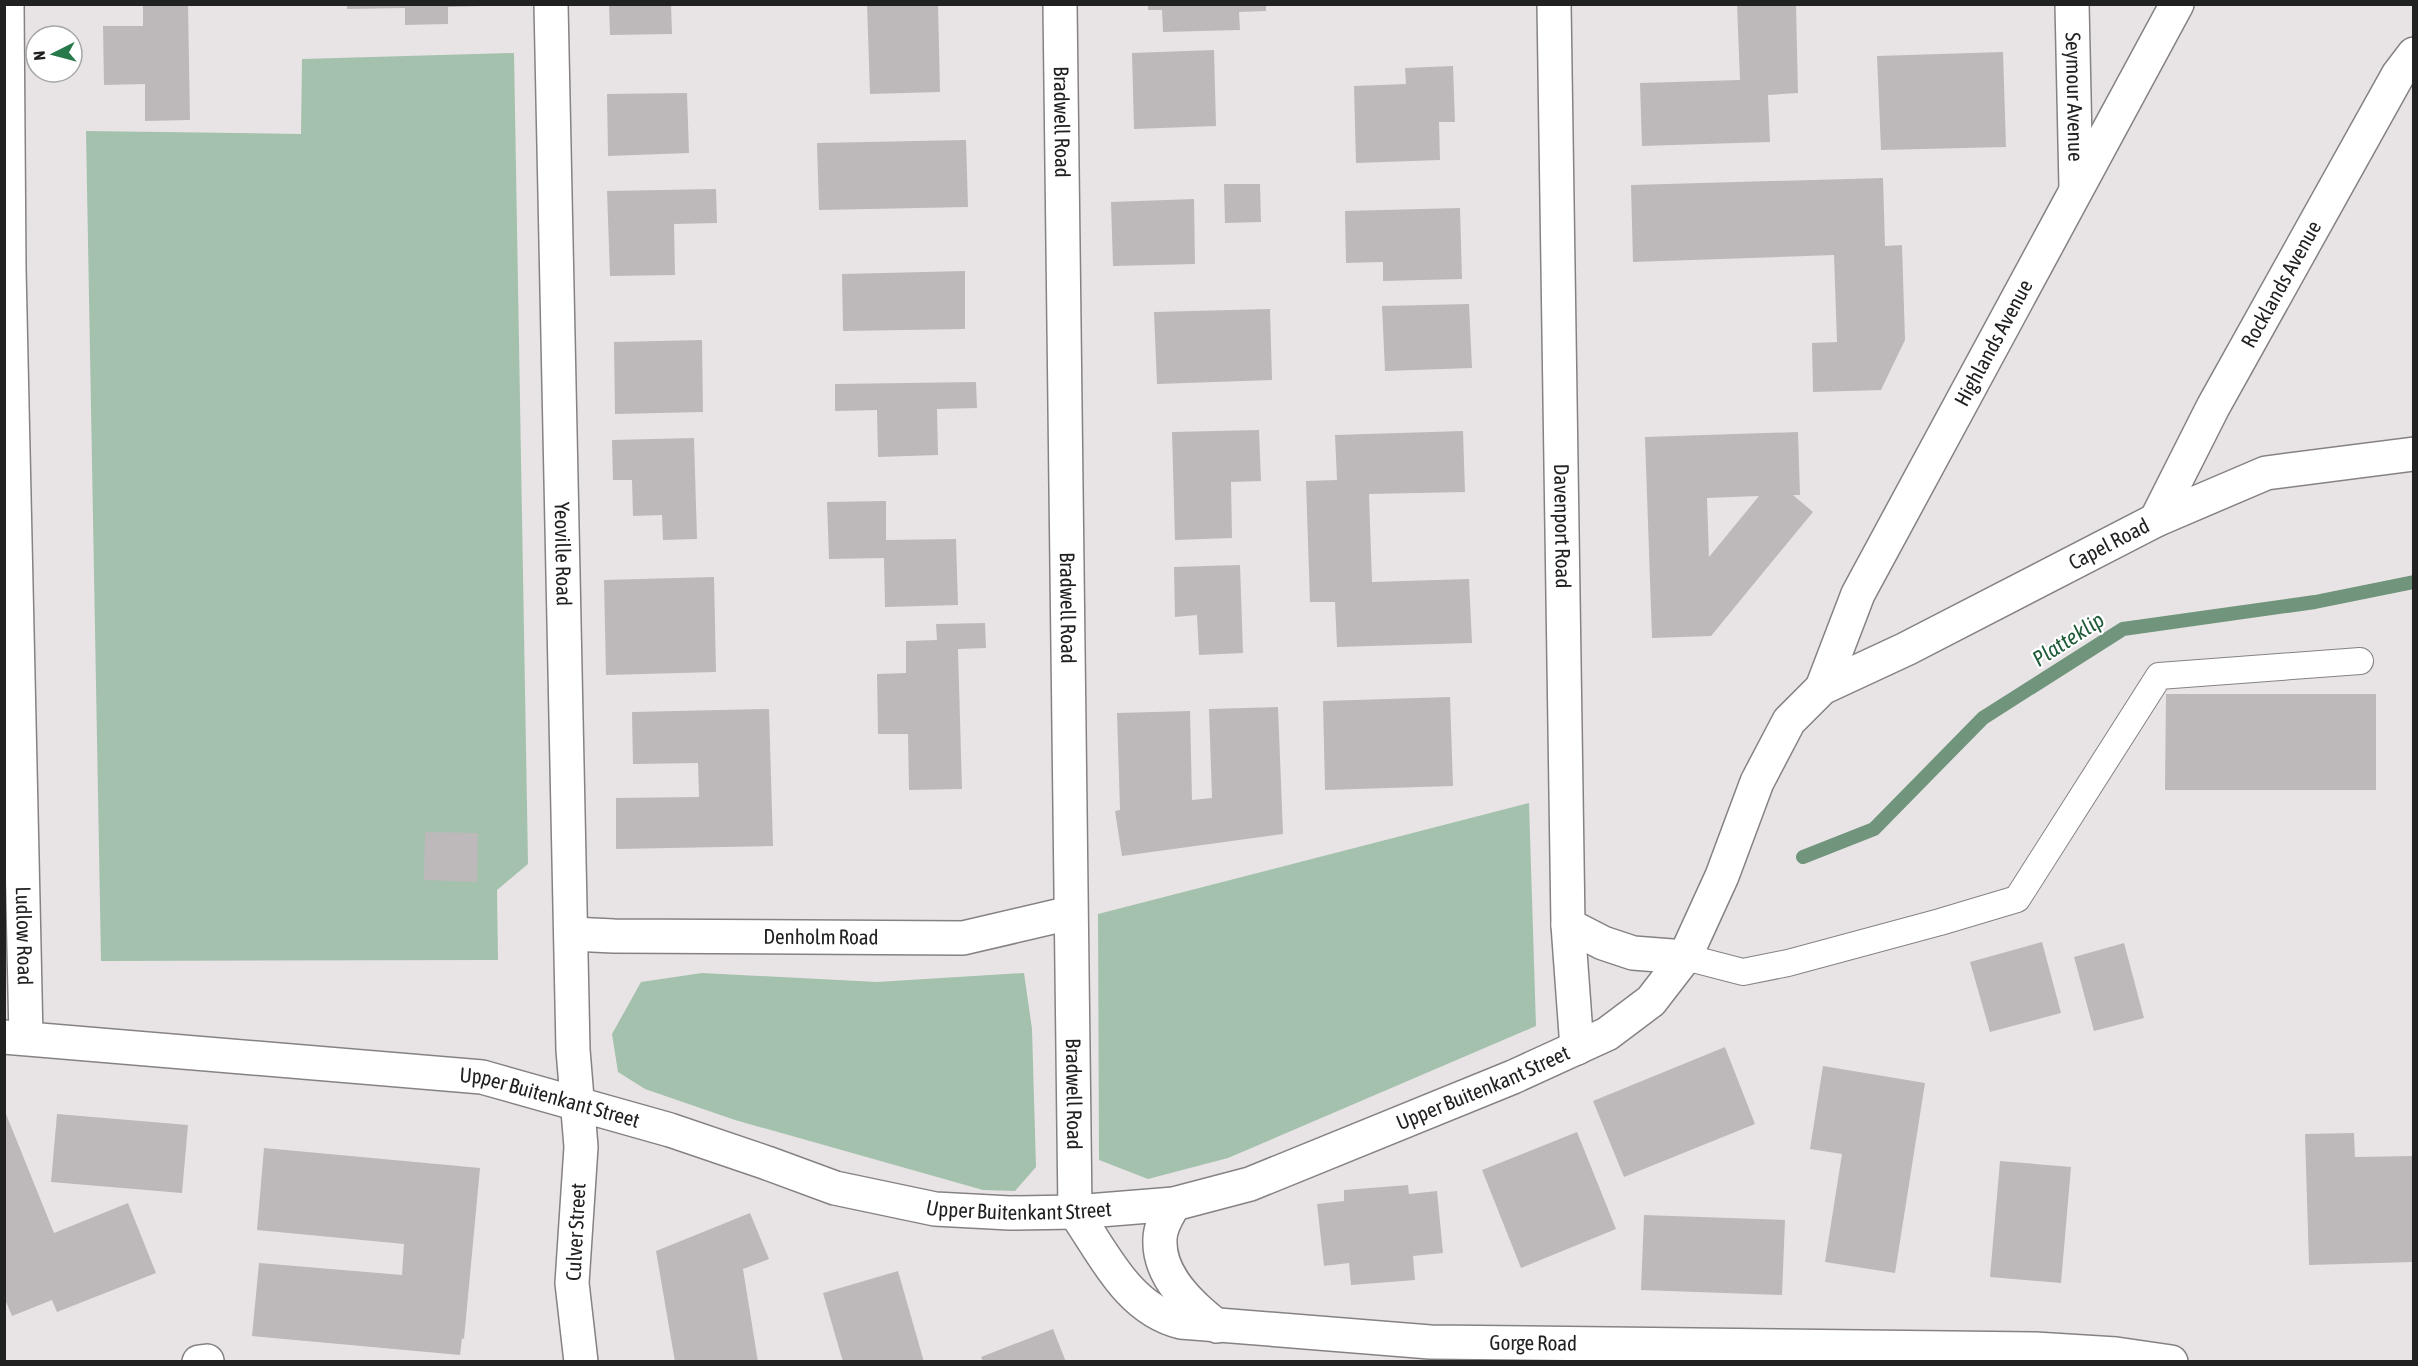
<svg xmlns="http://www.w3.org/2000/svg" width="2418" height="1366" font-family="'Asap Condensed',sans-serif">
<rect width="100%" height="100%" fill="#e8e4e5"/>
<path fill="#a4c1ad" d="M514,53L528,864L497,890L498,960L101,961L86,131L301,134L302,59Z
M1529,803L1536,1026L1228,1158L1148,1179L1099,1160L1098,914Z
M702,973L877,982L1024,973L1032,1029L1036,1167L1015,1191L983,1190L735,1120L645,1089L618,1072L612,1034L641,982Z"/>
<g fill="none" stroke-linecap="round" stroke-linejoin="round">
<path stroke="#70947c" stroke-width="14" d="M1803,857L1874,829L1983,718L2123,629L2315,602L2414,582"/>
</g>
<path fill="#bdb9ba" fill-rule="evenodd" d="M143,4H188L190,120L145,121V84L104,85L103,26H143Z
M347,4H482V6L448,7V24L405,25V8L347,9Z
M609,4H671L672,34L610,35Z
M867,4H938L940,92L870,94Z
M1148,4H1266V11L1239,12L1240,30L1163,32L1162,10H1148Z
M1737,4H1796L1798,93L1768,95L1770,142L1642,146L1640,83L1740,80Z
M1214,50L1216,126L1134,129L1132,53Z
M2003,52L2006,147L1881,150L1877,56Z
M1453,66L1455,122H1439L1440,160L1356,163L1354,86L1406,84L1405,68Z
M687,93L689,153L608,156L607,94Z
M966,140L968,207L819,210L817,143Z
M1883,178L1885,246L1902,245L1905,340L1881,390L1813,392L1812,343L1837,342L1834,255L1633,262L1631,185Z
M1224,184H1260L1261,222L1225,223Z
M716,189L717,223L674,224L675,275L610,276L607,191Z
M1194,199L1195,264L1113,266L1111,202Z
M1460,208L1462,279L1383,281V262L1346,263L1345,211Z
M965,271V329L843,331L842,274Z
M1469,304L1472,368L1385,371L1382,306Z
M1270,309L1272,380L1157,384L1154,312Z
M702,340L703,412L615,414L614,342Z
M976,382L977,408L937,409L938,455L878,457L877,410L835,411V384Z
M1259,430L1261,481L1231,482L1232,538L1175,540L1172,432Z
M1463,431L1465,492L1369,494L1372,582L1469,579L1472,643L1337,647L1335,602H1310L1306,481L1337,480L1335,435Z
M1798,432L1800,495H1793L1813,512L1711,636L1652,638L1645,437ZM1759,496L1709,557L1707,498Z
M694,438L697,539L663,540L662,515L633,516L632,480H613L612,440Z
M886,501V540L956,539L958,605L885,607L884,558L829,559L827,502Z
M1240,565L1243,653L1199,655L1197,615L1175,617L1174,567Z
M714,577L716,672L606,675L604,580Z
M985,623L986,648L958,649L962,789L909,790L908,734H878L877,674L906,673V641L937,640L936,624Z
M2166,694H2376V790H2165Z
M1450,697L1453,786L1325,790L1323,701Z
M1278,707L1283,834L1122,856L1115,811L1120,810L1117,713L1190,711L1192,800L1212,798L1209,709Z
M769,709L773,846L616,849V798L699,797L698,763L633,764L632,712Z
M425,832L478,833L477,882L424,880Z
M2042,942L2061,1013L1990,1032L1970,962Z
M2124,943L2144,1018L2094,1031L2074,957Z
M1725,1047L1755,1124L1624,1177L1593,1101Z
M1823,1066L1925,1083L1895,1273L1825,1262L1842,1154L1810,1149Z
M4,1109L54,1233L128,1203L156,1273L57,1312L52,1300L12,1316L4,1297Z
M57,1114L188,1125L182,1193L51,1182Z
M1577,1132L1616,1229L1521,1268L1482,1170Z
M2354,1133L2355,1157L2414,1156V1262L2309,1265L2305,1134Z
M264,1148L480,1168L464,1339L462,1338L460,1355L252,1336L259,1263L402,1275L404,1244L257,1230Z
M2000,1161L2071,1167L2061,1283L1990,1277Z
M1408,1185L1409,1194L1437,1191L1443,1253L1413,1256L1415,1280L1351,1285L1349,1263L1324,1266L1317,1204L1344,1201V1190Z
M750,1213L769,1259L743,1269L758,1362H675L656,1251Z
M1644,1215L1785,1220L1782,1295L1641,1290Z
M898,1271L924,1362H843L823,1293Z
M1053,1329L1066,1362H983L981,1357Z"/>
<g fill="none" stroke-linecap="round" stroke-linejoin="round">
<g stroke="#868283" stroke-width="28">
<path id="service" d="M1685,957L1743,972L1788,963L1940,922L2017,899L2159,676L2360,661"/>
</g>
<g stroke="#868283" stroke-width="36">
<g id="minor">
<path id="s1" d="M7,4L9,269L26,1038"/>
<path id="s2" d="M551,4L573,1050L581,1147L572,1283L581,1362"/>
<path id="s3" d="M1060,4L1075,1212C1104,1254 1128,1309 1181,1322L1430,1342L2035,1349L2116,1354L2171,1362"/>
<path id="s4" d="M1554,4L1568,925L1577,1048"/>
<path id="s5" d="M2072,4L2076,188"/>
<path id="s6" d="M2156,520L2213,407L2398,75L2414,54"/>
<path id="s7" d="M1822,688L1858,594L2177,4"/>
<path d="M1568,925L1603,943L1633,953L1685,957"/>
<path id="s8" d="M571,934L614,936L963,938L1070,913"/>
<path d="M1174,1204C1168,1215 1160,1226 1160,1239C1158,1276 1191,1306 1217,1326"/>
<path d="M199,1362L207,1361"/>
</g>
</g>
<g stroke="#868283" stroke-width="36">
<g id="tertiary">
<path id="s9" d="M4,1037L482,1077L670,1130L767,1163L835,1188L935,1209L1010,1213L1075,1212L1174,1204L1250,1184L1513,1077L1607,1034L1651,1001L1685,957L1722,876L1757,782L1789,721L1822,688L1906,649L2156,520L2266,473L2414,454"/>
</g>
</g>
<use href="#service" stroke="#fff" stroke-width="26"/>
<use href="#minor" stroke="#fff" stroke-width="33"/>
<use href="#tertiary" stroke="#fff" stroke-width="33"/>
</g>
<g text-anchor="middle" stroke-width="4.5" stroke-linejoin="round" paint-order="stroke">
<g font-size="21" fill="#222121" stroke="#fff">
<text dy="7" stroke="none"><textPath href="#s5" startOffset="93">Seymour Avenue</textPath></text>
<text dy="7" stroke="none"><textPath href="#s3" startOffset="118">Bradwell Road</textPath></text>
<text dy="7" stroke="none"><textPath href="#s6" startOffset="267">Rocklands Avenue</textPath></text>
<text dy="7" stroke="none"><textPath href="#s7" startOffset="386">Highlands Avenue</textPath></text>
<text dy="7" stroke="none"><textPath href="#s4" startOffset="522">Davenport Road</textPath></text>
<text dy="7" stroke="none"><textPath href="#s9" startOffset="2394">Capel Road</textPath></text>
<text dy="7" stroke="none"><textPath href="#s2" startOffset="550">Yeoville Road</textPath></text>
<text dy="7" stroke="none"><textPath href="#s3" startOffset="604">Bradwell Road</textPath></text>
<text dy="7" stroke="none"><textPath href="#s1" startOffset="932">Ludlow Road</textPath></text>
<text dy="7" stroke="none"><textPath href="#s8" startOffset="250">Denholm Road</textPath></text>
<text dy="7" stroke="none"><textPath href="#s9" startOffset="1522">Upper Buitenkant Street</textPath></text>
<text dy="7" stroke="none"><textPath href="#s3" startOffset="1090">Bradwell Road</textPath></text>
<text dy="7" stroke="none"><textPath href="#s9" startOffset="550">Upper Buitenkant Street</textPath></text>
<text dy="7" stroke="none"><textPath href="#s9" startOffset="1036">Upper Buitenkant Street</textPath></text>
<text transform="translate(576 1232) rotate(-87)" y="7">Culver Street</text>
<text dy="7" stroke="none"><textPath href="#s3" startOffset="1718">Gorge Road</textPath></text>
</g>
<g font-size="22" font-style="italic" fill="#1f5b38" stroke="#fff">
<text transform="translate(2068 639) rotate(-33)" y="8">Platteklip</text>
</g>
</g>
<rect width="2418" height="1366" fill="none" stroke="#222121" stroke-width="12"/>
<g transform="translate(54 54) rotate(264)"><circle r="28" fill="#ffffff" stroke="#a7a6a6" stroke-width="1.5"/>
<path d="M0-4.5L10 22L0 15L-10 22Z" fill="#27794a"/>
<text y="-9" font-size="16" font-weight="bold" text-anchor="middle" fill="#222121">N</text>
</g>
</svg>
